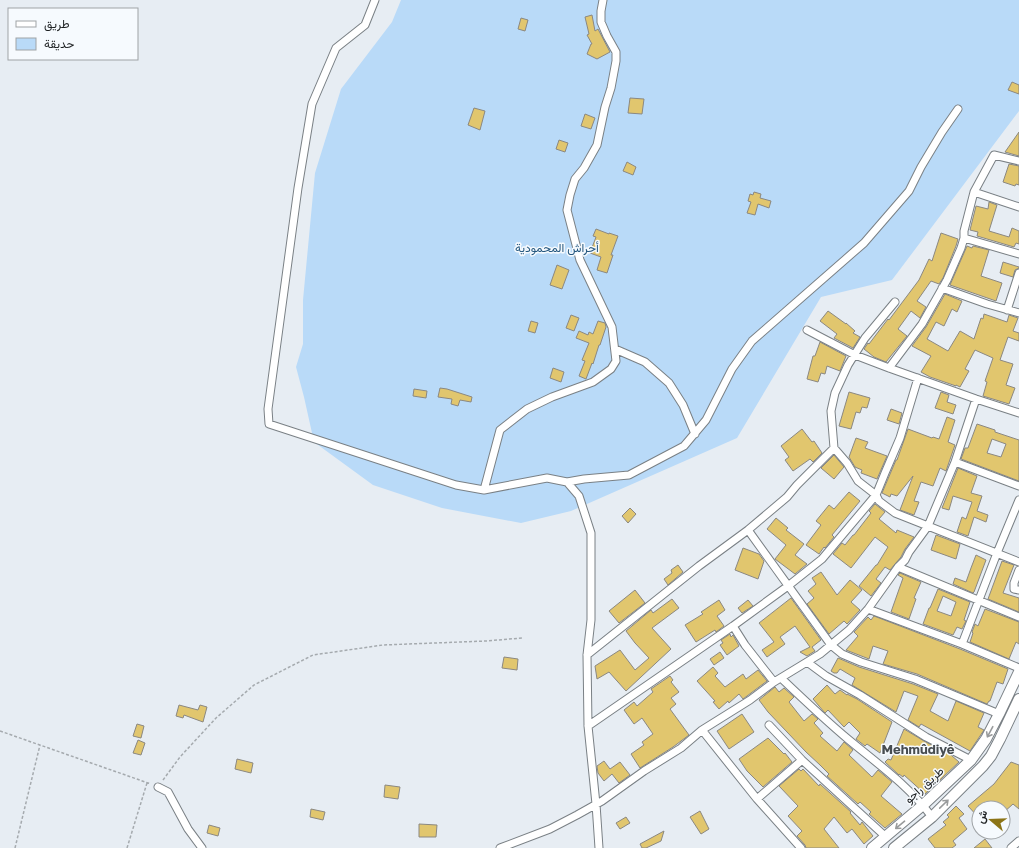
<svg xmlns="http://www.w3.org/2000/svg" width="1019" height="848" font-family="'Golos Text',Vazirmatn,sans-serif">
<rect width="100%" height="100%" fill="#e7edf3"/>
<path fill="#b9daf8" d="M401,0H1019V111L892,280L821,297L737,438L571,511L521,523L442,508L373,485L314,442L304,397L296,367L303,344V300L315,173L341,89L392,22Z"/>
<path fill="#e1c66e" stroke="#8b8881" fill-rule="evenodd" d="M592,15L595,31L598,29L610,52L597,59L587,54L591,44H592L587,35L589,34L585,17Z
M521,18L528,20L525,31L518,29Z
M1012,82L1019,85V94L1008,90Z
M630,98L644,99L642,114L628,113Z
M474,108L485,111L480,130L468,125Z
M585,114L595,118L591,129L581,126Z
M1019,132V156L1005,152Z
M559,140L568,143L565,152L556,149Z
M627,162L636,167L633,175L623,171Z
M1009,164L1019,166V185L1016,184L1015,186L1003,182Z
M754,192L761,194L760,198L771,201L769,208L758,204L755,215L747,213L751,202L748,201L750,194L753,195Z
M989,202L997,205L989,231L1009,237L1012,228L1019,231V244L1016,243L1014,247L977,236L978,232L970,230L976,206L988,209Z
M596,229L609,234V233L618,236L611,255H613L607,273L597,270L601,257L590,253L596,237L593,236Z
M941,233L958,239L956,246L943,278L939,284L931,281L917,301L926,307L920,318L911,311L898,329L907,336L886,362L874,357L864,349L868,343L869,344L888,319L889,320L919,280L929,259L932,261Z
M967,246L972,248L973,246L989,250L981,276L1002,283L996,301L950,285Z
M1003,262L1019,267V268L1015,270L1013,277L1000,273Z
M557,265L569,270L562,289L550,285Z
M945,294L962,301L957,312L952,309L944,326L936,322L927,339L948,351L960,331L974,339L981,318L983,319L984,314L1007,322L1009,315L1018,318L1013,331L1019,333V341L1008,337L1000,360L1013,364L1006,385L1015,388L1009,404L983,396L987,382L985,381L993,358L975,350L965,369L969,371L960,387L956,385V386L930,377L921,372L931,356L912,346L926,327Z
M828,311L846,324V323L855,331L853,333L860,337L853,348L834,338L837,334L820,321Z
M571,315L579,318L574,331L566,328Z
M531,321L538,323L535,333L528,331Z
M598,321L605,323L606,327L600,345H599L593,364L592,363L586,379L579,376L585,361L582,360L589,343L576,338L579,331L588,335L589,332L593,334Z
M820,342L846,356L840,371L827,366L825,374L821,373L818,382L807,379L813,356H815Z
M553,368L564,372L561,382L550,378Z
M440,388L447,389L472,397L471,402L460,400L458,406L451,404L452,399L438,397Z
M414,389L427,391L426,398L413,396Z
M849,392L870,398L867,408L862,407L860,413L856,412L851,429L839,426Z
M941,392L949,395L947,402L956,405L953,414L935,408Z
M891,409L902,413L899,424L887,420Z
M947,417L955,420L948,442L955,445L946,471L940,468L933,486L921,482L914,501L919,502L914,515L900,510L913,476L897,496L891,494L890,497L882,493L896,460H897L908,429L932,438L933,437L939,439Z
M977,424L995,430V432L1019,440V481L961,459L965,448H968ZM992,439L1006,444L1001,457L987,453Z
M802,429L812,442L814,441L822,453L813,462L810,459L793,471L785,460L789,457L781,446Z
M856,438L868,442L865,448L887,456L877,479L861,473L862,470L855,467L849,457Z
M834,455L844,467L834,479L821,468Z
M958,468L977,476L971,493L982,496L977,511L988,515L986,522L974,517L968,536L957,532L962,517L966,519L972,502L953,496L949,510L942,508Z
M849,492L860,501L832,535L834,537L825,548L824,547L819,554L806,545L821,525L816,521L829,505L834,509Z
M875,504L885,512L879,519L896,533L897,530L914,537L905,549L901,557L890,570L885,567L876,579L881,583L871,596L859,586L876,565H877L888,547L875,537L851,568L833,554L842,543L845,545L853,535H854L871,513L869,511Z
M630,508L636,514L628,523L622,516Z
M776,518L788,528L786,530L804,544L795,555L807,564L795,574L775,559L786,545L767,529Z
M936,535L960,544L956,559L931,550Z
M743,548L759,554L764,561L758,579L735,570Z
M976,555L986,560L974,592L973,593L953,584L955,578L966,582L971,568Z
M1002,561L1014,565L1003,593L1019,598V612L988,599Z
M678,565L683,572L668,585L664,579L672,573L671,570Z
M821,572L837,595L850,580L862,590L851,602L860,610L847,624L844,621L829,634L807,604L814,598L808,591L816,584L812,578Z
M900,573L921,582L914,598L916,599L909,619L891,612L903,578L898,575Z
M938,589L970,602L964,620L966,621L962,629L957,627L953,635L923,624L929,608H930ZM943,596L956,602L951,616L937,611Z
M635,590L645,603L619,623L609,611Z
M791,598L821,640L812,647L815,651L807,656L800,652L810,647L795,626L780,637L785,644L767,657L762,650L774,642L759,623Z
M672,599L679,608L652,628L671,649L626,691L609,672L597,679L595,666L620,650L635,670L649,658L635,643L626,631L651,610L653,613Z
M719,600L725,610L717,616L724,626L716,632L715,630L696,642L685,625L703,614L701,612Z
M748,600L753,606L742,613L738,608Z
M985,609L1019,622V644L1016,642L1009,659L970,642L973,633L972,632L975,624L978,626Z
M874,616L960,649L1008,669L1003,684L997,682L990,701H989L987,704L917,674L883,664L888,651L873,646L869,659L846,650L858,636L854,632L868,617L871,620Z
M730,634L731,637L733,635L739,646L727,655L720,645L723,643L721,640Z
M720,652L724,658L714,665L710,659Z
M504,657L518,659L517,670L502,668Z
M838,658L859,667L913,684L938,694L930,711L948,721L956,701L984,713L978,727L984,730L970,751L921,724L919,727L908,720L918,696L904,691L896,712L852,685L855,678L840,669L837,673H834L831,671Z
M713,667L718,673L715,676L725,687L743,674L746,679L758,670L767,681L743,699L739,694L729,703L728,701L719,709L713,702L715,701L697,681Z
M670,676L673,680L671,682L679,692L671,698L676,704L670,709L689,735L673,747L640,768L631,754L644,745L642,742L653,734L642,718L634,724L624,710L634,702L637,706L653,692L651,689Z
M827,685L835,694L840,690L847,695V694L857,699L892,722L880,753L867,744L865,746L856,739L860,733L849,722L844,727L828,710L825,713L813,699Z
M775,687L779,692L784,688L794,697L789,702L804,721L812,714L818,719L814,723L823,733L820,736L837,751L844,742L853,750L849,755L872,777L878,770L892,782L881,796L902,814L885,828L869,814L871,812L860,802L858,804L827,776L829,774L820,765L806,752L768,712L759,700Z
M179,705L198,710L200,705L207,707L203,722L184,715L183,718L176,716Z
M742,714L754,732L729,749L717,731Z
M137,724L144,726L141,738L133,736Z
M904,729L924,741L951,755L959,762L925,794L904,775L903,777L899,774V775L885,762L888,759L891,760Z
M768,738L784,754L785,753L792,762L763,787L747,771L739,759Z
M138,740L145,743L141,755L133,753Z
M237,759L253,763L251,773L235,769Z
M604,761L610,769L620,762L630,775L619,783L612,774L604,781L598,773L597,766Z
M1011,762L1019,765V809L1013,804L1003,813V808H979V818L968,806L994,784Z
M799,769L801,771L803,769L819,786L820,784L851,812L850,813L860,825L862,822L873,836L864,844L852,829L847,833L834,817L824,829L839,848H806L805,845L797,836L802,831L788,816L798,806L779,786Z
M385,785L400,787L398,799L384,797Z
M956,806L964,814L959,818L967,829L953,841L956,845L952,848H935L928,839L946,825L943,822L949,817L947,815Z
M311,809L325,812L323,820L310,817Z
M700,811L709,829L701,834L690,817Z
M626,817L630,823L620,829L616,823Z
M419,824L437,825L436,837H419Z
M209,825L220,828L218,836L207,833Z
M664,831L661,841L646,848H642L640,844Z
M985,839L992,848H974Z"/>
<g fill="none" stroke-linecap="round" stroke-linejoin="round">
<g stroke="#7a8085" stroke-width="9">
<path id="minor" d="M375,0L365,25L336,48L312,104L298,188L268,409L269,424L456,485L484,490L547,478L567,482L579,496L591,533V620L587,655L588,726L596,804L599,848
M974,192L1019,207
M964,238L1019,254
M942,288L987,304L1019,313
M1007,310L1019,273
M807,330L855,355L889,368L976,399L1019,413
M615,349L645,362L669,383L683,405L695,434
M889,368L922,324L947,280L961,248L964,238V231L974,192L994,155L1019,161
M834,448L847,463L858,481L876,495L879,501L895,513L1019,562
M955,462L1019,486
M567,482L584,479L629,475L684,446L706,420L732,369L752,341L864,243L909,191L921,167L942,132L958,109
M484,490L500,430L527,409L552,397L593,382L611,369L616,361L612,327L580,260L567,210L570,195L575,179L584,168L597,145L605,107L611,88L616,61V52L607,36L601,22V11L603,0
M748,530L831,645L842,654L861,662L915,679L999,714
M898,567L1019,617
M1019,570L1014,583V589L1019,590
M868,609L962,644L1019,668
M733,626L745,645L774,682
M962,644L997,553L1019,500
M587,655L699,566L748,530L787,497L797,485L834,448L831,411L835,393L848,365L865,338L895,302
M807,662L826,676L860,695L926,737L971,760
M781,678C803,699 825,720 849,740C878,764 909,786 932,817
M769,725L802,760L886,837
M588,726L733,626L788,586L822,559L876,495L885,473L900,438L918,378
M702,730L757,799L801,848
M158,787L168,792L188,829L202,848
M757,799L802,760
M500,848L550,829L577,815L602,801L644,771L681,748L702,730L750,700L774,682L820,654L849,630L868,609L898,567L905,560L909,552L928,526L955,462L976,399
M1011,848L1019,841"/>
</g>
<g stroke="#7a8085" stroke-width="12">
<path id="secondary" d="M872,848L923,805L971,760L986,739L999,714L1019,672
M894,848L932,817L983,766L991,756L1000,739L1019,699"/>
</g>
<path stroke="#a5aaae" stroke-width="1.5" stroke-dasharray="3 2" stroke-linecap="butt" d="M0,731L151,784
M163,780L180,757L216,718L254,685L313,655L383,645L486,641L522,638
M15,848L40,745
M127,848L147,783"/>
<use href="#minor" stroke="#fff" stroke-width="7"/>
<use href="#secondary" stroke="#fff" stroke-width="10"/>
</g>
<defs><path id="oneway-shaft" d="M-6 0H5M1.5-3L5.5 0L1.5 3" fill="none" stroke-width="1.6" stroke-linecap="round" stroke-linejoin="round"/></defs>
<g stroke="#999b9c">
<use href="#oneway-shaft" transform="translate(990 732) rotate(118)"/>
<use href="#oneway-shaft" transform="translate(944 804) rotate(-44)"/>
<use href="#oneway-shaft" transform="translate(900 825) rotate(140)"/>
</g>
<g text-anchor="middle" stroke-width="3" stroke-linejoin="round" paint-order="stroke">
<g font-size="12" fill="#24577f" stroke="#f6fafe">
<text x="557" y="252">أحراش المحمودية</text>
</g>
<g font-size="12" fill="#1d2022" stroke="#f6fafe">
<text transform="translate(924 785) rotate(-42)" y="4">طريق راجو</text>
</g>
<g font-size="13" font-weight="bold" fill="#474d51" stroke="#f6fafe">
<text x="918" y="754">Mehmûdiyê</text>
</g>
</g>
<rect x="8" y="8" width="130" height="52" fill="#f6fafe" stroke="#9fa3a6"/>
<rect x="16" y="21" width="20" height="6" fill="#ffffff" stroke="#9fa3a6"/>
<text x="44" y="28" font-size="12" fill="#1d2022">طريق</text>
<rect x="16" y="38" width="20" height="12" fill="#b9daf8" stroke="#9fa3a6"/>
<text x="44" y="48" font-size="12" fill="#1d2022">حديقة</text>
<g transform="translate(991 820) rotate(289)"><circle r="19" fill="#f6fafe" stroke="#9fa3a6"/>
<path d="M0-3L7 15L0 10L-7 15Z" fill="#8c7417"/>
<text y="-6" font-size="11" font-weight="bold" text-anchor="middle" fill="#1d2022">ش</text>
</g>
</svg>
